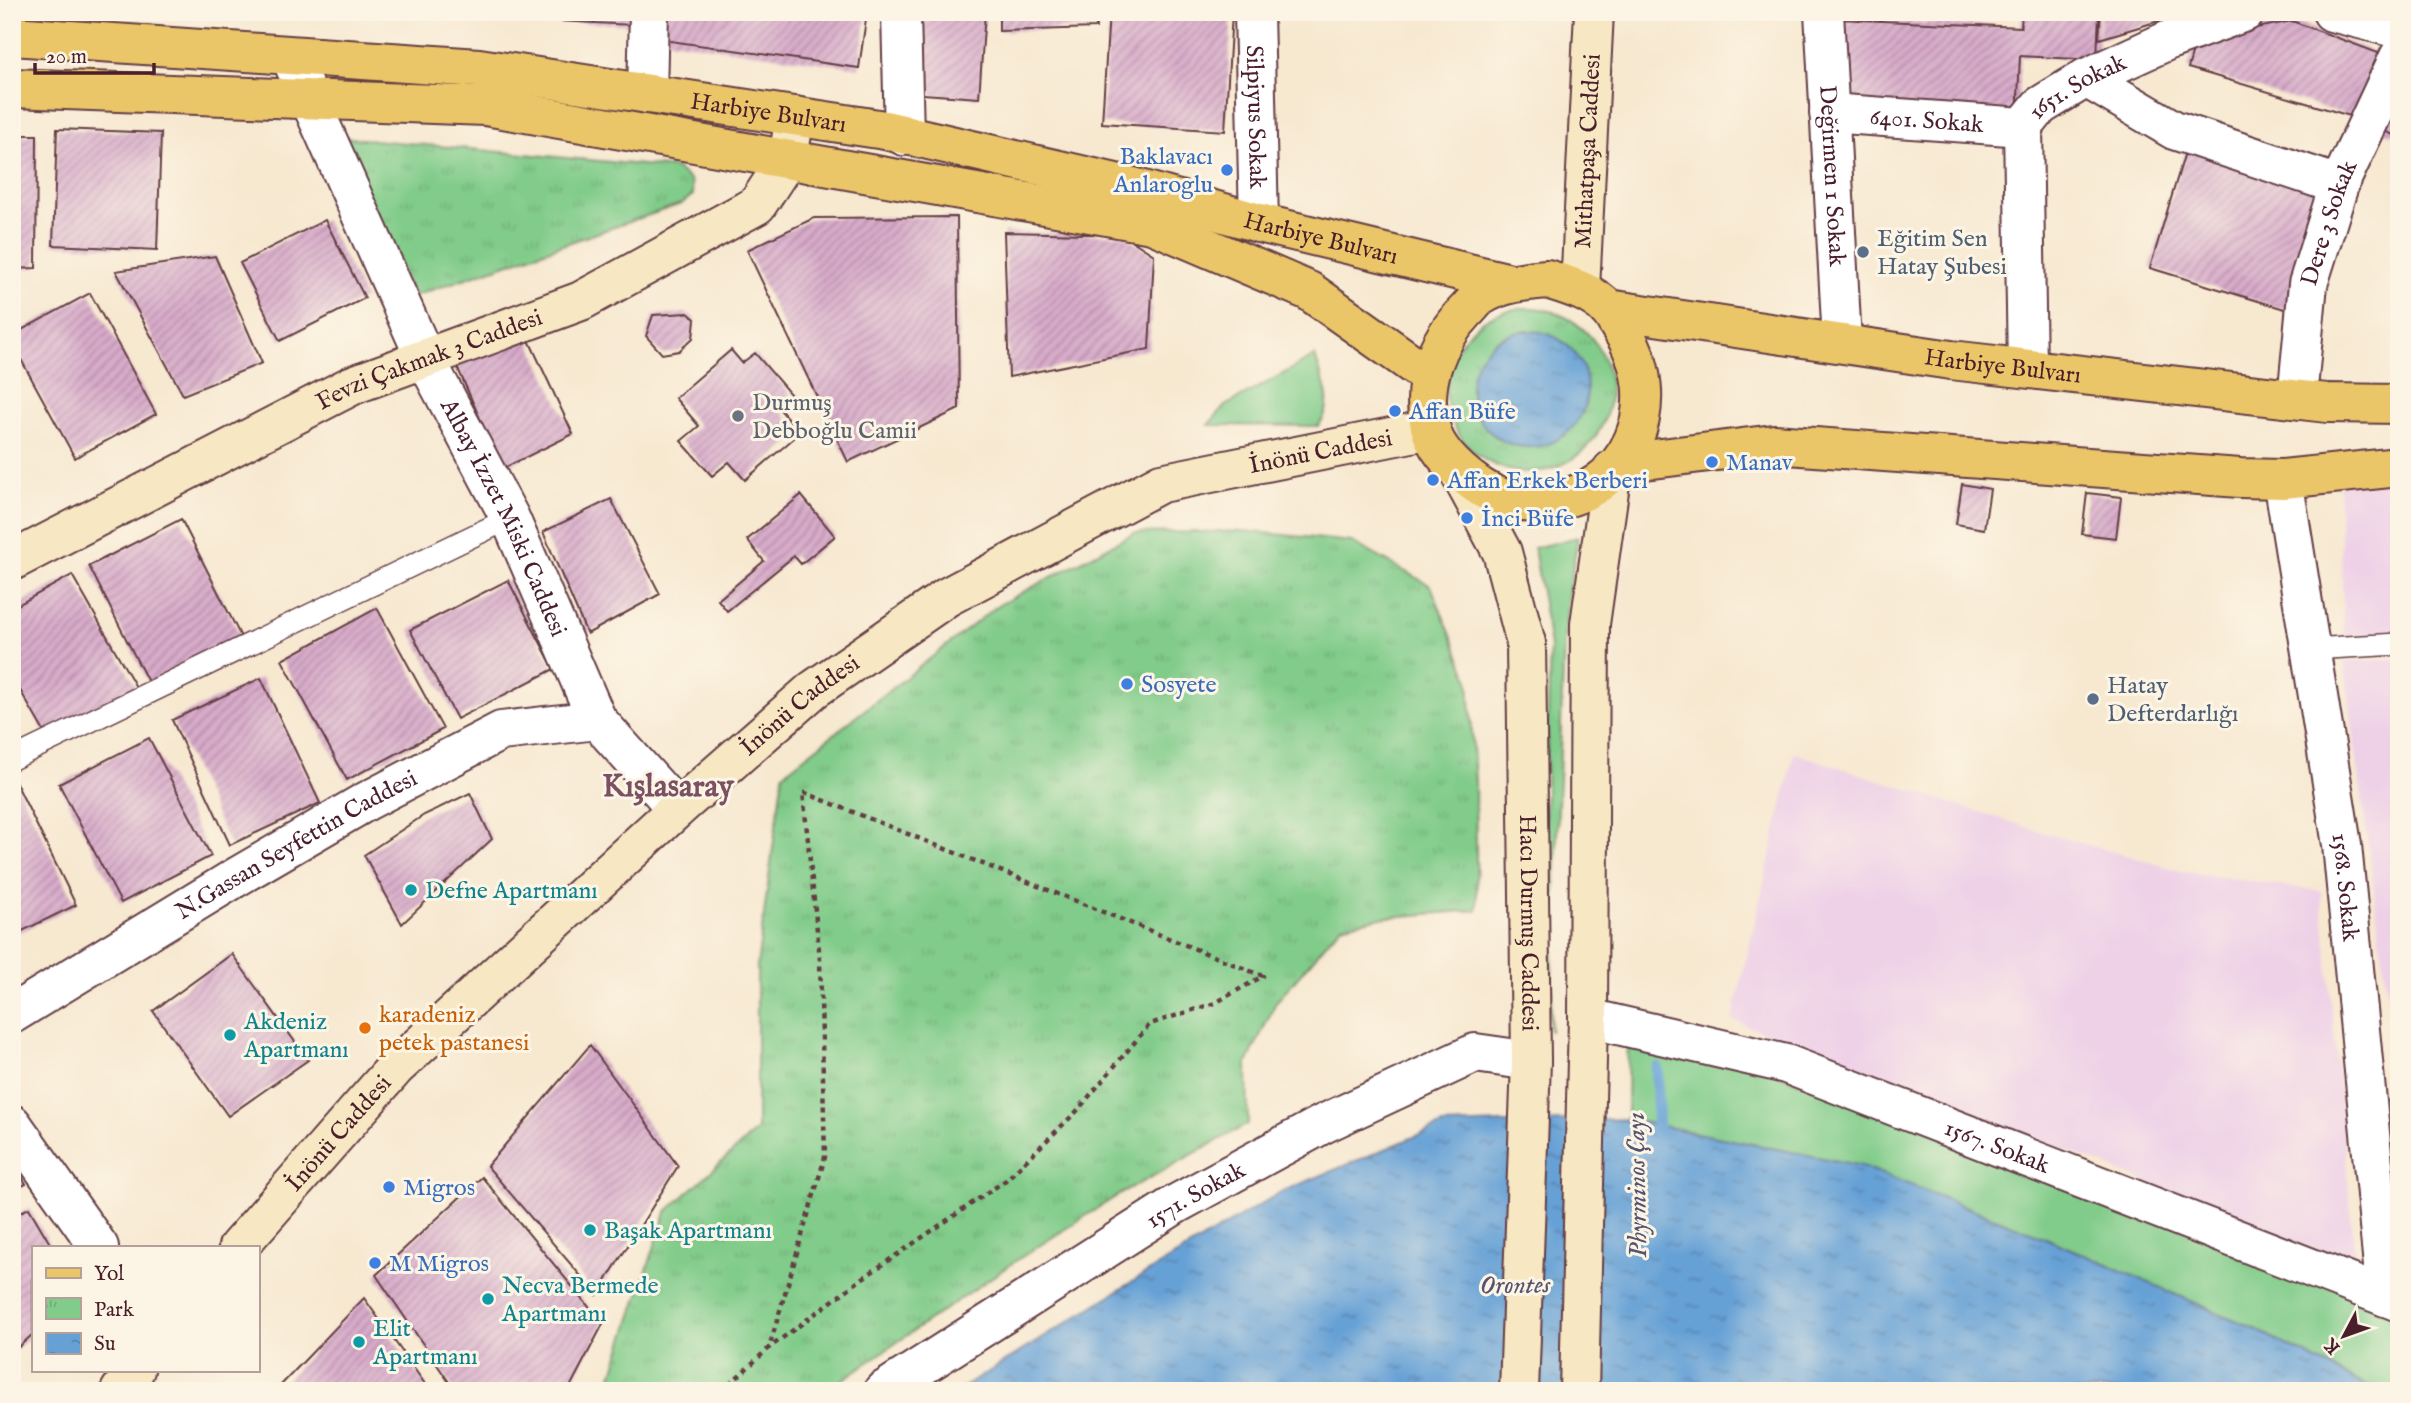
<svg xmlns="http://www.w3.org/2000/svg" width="2411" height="1403" font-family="'IM FELL English',serif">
<defs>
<pattern id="park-tufts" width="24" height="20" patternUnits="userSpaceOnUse" patternTransform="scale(1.75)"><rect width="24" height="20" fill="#81cc8a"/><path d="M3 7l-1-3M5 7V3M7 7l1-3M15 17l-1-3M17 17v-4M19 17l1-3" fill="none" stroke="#71af77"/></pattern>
<pattern id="water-ripples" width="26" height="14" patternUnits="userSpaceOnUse" patternTransform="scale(1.75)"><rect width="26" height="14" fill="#66a1d6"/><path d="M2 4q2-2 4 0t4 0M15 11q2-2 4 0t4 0" fill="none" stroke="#5683ae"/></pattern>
<pattern id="building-hatch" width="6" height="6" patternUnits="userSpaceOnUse" patternTransform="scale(1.75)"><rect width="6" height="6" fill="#d8abca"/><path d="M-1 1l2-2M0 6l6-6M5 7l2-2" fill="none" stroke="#b18ba4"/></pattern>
</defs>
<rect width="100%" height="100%" fill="#fcf5e5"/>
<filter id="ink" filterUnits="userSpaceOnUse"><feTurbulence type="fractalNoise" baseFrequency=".0143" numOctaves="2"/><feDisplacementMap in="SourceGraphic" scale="14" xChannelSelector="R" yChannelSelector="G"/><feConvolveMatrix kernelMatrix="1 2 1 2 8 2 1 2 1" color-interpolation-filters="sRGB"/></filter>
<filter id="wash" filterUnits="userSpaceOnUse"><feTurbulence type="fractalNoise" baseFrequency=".00686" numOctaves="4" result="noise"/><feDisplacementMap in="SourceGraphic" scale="28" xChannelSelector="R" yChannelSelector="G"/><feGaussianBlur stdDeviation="1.57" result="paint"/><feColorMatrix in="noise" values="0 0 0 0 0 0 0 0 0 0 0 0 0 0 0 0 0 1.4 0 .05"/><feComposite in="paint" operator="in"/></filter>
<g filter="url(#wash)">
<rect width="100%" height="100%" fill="#f7e8d0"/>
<path fill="#eed0e7" d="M2399,477V655L2344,656L2339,483Z
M2344,660H2399V1084Z
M1794,753L2042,832L2185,872L2321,891L2356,1266L1918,1091L1732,1020Z"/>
<path fill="#81cc8a" stroke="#66765a" stroke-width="2" d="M1315,356C1322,381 1337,404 1318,426L1208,425L1225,406Z
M1578,537L1568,595L1564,639L1550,1032L1544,854L1550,646L1534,548Z
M1628,1019L2399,1302V1391H2376L2251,1327L2043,1237L1862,1166L1627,1119Z"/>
<path fill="url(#park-tufts)" stroke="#66765a" stroke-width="2" d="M342,137L675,168L691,181L693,195L681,204L414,296Z
M1446 390a82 82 0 1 1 164 0a82 82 0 1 1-164 0Z
M1245,531L1352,542L1431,586L1469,680L1475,783L1477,910L1377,918L1341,926L1276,1002L1247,1063L1248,1124L1120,1194L1017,1260L826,1391H607L666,1212L757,1130V966L783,774L997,606L1134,533Z"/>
<path fill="url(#water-ripples)" stroke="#586080" stroke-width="2" d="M1471 389a58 58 0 1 1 116 0a58 58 0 1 1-116 0Z
M1627,1119L1862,1166L2043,1237L2251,1327L2376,1391H958L1127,1285L1281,1192L1443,1125Z"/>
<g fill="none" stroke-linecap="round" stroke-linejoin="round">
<path stroke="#66a1d6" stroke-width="12" d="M1657,1068L1658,1141"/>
</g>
<g id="blocks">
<path fill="url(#building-hatch)" d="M503,12H632V25L502,18Z
M659,12H867L859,68L656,39Z
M914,12H985L979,98L909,93Z
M999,12H1095L1096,28L999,31Z
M1109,12H1232L1225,131L1102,123Z
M2022,12H2099L2097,60L2020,56L2017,118L1832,109L1836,19L2021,27Z
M2101,12H2185V13L2099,39Z
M2292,21L2381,54L2357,118L2188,68L2196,40Z
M2399,69V137L2376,128Z
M57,129L161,133L157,250L53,245Z
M12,135H37L36,268L12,269Z
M2186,149L2327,193L2291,311L2150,268Z
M957,217L959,409L848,462L747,250L814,218Z
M325,220L365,298L280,341L240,263Z
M1004,232L1123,235L1154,255L1149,349L1009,377Z
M215,256L262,363L183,395L116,271Z
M90,293L156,414L75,458L12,343V335Z
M688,313L695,319L693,338L679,351L662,354L646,336L653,315Z
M527,336L573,434L502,469L456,364Z
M731,350L742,363L755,353L791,395L777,406L800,433L745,480L729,462L712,476L681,441L699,426L675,398Z
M1962,484L1990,489L1984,529L1956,524Z
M2087,493L2121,497L2116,538L2082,534Z
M801,495L835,536L801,564L794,556L727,611L718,600L764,561L747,540Z
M611,499L660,594L587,634L543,532Z
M181,519L242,639L151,688L89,566Z
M72,575L136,687L47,737L12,676V608Z
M508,580L554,669L457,719L410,630Z
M377,608L443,729L347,780L282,660Z
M261,678L320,803L230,845L172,720Z
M149,738L211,856L121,903L59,784Z
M15,781L76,905L12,936V782Z
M470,793L492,839L402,924L364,855L424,815Z
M232,954L308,1060L228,1116L153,1011Z
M590,1045L678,1166L597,1295L487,1166Z
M12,1158L26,1184L12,1191Z
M482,1177L603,1324L568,1391H455L376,1275Z
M29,1208L52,1247H33V1334L12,1353V1216Z
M364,1298L430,1391H284L281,1385Z"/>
</g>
</g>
<g filter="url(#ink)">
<use href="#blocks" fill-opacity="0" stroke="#643d44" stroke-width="2"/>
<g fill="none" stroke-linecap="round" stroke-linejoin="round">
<g stroke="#643d44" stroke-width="24">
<path id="lane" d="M2310,649L2399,644
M12,759L510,518"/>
</g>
<g stroke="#643d44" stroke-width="42">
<g id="street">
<path d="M901,12L904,136"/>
<path id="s1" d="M1254,12L1259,223"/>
<path id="s2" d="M1824,12L1842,342"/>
<path d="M2332,12L2399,29"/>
<path id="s3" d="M290,56L426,360L510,518L597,720L677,809"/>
<path d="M2086,78L2174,130L2339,185"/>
<path d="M647,94L649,12"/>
<path id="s4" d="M1829,113L2023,127"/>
<path id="s5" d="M2027,368L2023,127L2040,106L2086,78L2169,40L2245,12"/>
<path id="s6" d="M2297,399L2308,284L2339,185L2399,57"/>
<path id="s7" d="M2283,479L2342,845L2386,1297"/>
<path id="s8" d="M12,1014L235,878L365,802L501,731L597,720"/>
<path id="s9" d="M1588,1018L1786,1064L2399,1302"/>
<path d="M12,1124L99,1247"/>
<path id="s10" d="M883,1391L1176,1204L1323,1124L1475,1053L1531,1061"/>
</g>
</g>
<g stroke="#643d44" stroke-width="42">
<g id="secondary">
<path id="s11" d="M1580,289L1594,12"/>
<path id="s12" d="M1458,470L1502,552L1526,643L1531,1061L1519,1391"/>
<path id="s13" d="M12,561L353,385L581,301L757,205L788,158L795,116"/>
<path id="s14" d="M238,1247L396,1067L677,809L813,690L947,597L1161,483L1431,429"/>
<path d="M120,1391L135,1370"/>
<path d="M1579,1391L1588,1018L1590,624L1612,470"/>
</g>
</g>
<g stroke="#643d44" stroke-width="42">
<g id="primary">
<path id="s15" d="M12,36L479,68L885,130L1133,187L1259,223L1510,283"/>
<path d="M12,88L486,106L1152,224L1309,291L1429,376"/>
<path d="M1547,279C1569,286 1592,292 1608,309C1613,314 1616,321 1620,327C1670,400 1632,497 1540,502C1517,504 1495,498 1476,484C1457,470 1436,451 1430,427C1420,383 1436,342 1466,311C1471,306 1476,299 1481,296C1501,283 1524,281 1547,279Z"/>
<path id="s16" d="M1608,309L1951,360L2327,403L2399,404"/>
<path d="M1621,463L1774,444L2240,478L2283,479L2399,467"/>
</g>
</g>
<path stroke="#643d44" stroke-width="4.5" stroke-dasharray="5 5" stroke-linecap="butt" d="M722,1391L769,1348L863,1278L1006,1180L1076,1112L1150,1024L1215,1003L1263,976L803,792L820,960L825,1157L769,1348"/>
<use href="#lane" stroke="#fff" stroke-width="21"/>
<use href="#street" stroke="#fff" stroke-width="38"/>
<use href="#secondary" stroke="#f7e8c3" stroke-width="38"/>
<use href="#primary" stroke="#ebc669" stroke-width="38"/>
</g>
</g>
<g fill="#3f7fe0" stroke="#fcf5e5" stroke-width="2.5">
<circle cx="1227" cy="170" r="7"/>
<circle cx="1395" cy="411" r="7"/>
<circle cx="1712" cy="462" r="7"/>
<circle cx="1433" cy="480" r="7"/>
<circle cx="1467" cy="518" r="7"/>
<circle cx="1127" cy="684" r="7"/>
<circle cx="389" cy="1187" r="7"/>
<circle cx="375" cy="1263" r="7"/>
</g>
<g fill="#5c6f8a" stroke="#fcf5e5" stroke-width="2.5">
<circle cx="1863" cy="252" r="7"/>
<circle cx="2093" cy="699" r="7"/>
</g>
<circle fill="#6b7280" stroke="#fcf5e5" stroke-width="2.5" cx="738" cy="416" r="7"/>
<g fill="#0f9aa8" stroke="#fcf5e5" stroke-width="2.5">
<circle cx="411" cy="890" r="7"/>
<circle cx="230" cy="1035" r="7"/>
<circle cx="590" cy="1230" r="7"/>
<circle cx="488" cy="1299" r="7"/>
<circle cx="359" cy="1342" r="7"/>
</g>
<circle fill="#e8710a" stroke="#fcf5e5" stroke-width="2.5" cx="365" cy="1028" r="7"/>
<g text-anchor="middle" stroke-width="6" stroke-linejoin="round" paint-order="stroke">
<g font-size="24" fill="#4a1f2b" stroke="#fcf5e5">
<text dy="8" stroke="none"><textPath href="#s5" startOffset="310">1651. Sokak</textPath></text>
<text dy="8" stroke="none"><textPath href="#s15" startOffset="761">Harbiye Bulvarı</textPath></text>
<text dy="8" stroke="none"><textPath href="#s1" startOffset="105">Silpiyus Sokak</textPath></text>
<text dy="8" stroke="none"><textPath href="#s4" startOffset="98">6401. Sokak</textPath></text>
<text dy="8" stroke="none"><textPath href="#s11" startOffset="138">Mithatpaşa Caddesi</textPath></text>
<text dy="8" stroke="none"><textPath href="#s2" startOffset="164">Değirmen 1 Sokak</textPath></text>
<text dy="8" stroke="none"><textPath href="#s6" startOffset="180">Dere 3 Sokak</textPath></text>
<text dy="8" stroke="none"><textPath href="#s15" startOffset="1328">Harbiye Bulvarı</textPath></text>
<text dy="8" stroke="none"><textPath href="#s13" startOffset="464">Fevzi Çakmak 3 Caddesi</textPath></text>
<text dy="8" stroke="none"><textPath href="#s16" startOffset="399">Harbiye Bulvarı</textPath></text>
<text dy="8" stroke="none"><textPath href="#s14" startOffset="1370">İnönü Caddesi</textPath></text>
<text dy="8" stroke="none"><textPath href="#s3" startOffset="509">Albay İzzet Miski Caddesi</textPath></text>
<text dy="8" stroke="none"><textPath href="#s14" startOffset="782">İnönü Caddesi</textPath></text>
<text dy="8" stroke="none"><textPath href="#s8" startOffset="331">N.Gassan Seyfettin Caddesi</textPath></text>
<text dy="8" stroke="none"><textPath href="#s7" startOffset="413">1568. Sokak</textPath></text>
<text dy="8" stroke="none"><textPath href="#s12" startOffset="467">Hacı Durmuş Caddesi</textPath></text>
<text dy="8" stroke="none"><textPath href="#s14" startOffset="152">İnönü Caddesi</textPath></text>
<text dy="8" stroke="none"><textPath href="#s9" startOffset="430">1567. Sokak</textPath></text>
<text dy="8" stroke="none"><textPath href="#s10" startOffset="369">1571. Sokak</textPath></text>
</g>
<g font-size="24" fill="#366cbe" stroke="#fcf5e5" text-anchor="start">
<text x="1213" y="164" text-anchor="end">Baklavacı<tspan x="1213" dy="28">Anlaroglu</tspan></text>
<text x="1409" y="419">Affan Büfe</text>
<text x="1726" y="470">Manav</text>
<text x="1447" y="488">Affan Erkek Berberi</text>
<text x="1481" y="526">İnci Büfe</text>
<text x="1141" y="692">Sosyete</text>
<text x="403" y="1195">Migros</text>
<text x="389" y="1271">M Migros</text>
</g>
<g font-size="24" fill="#4e5e75" stroke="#fcf5e5" text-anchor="start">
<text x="1877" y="246">Eğitim Sen<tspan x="1877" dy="28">Hatay Şubesi</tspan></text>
<text x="2107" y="693">Hatay<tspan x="2107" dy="28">Defterdarlığı</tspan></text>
</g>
<g font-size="24" fill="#5b616d" stroke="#fcf5e5" text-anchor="start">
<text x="752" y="410">Durmuş<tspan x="752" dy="28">Debboğlu Camii</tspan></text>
</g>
<g font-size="24" fill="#0d838f" stroke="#fcf5e5" text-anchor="start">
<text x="425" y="898">Defne Apartmanı</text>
<text x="244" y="1029">Akdeniz<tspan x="244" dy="28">Apartmanı</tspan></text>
<text x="604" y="1238">Başak Apartmanı</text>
<text x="502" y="1293">Necva Bermede<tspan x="502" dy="28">Apartmanı</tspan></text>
<text x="373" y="1336">Elit<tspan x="373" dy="28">Apartmanı</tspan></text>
</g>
<g font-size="24" fill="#c56008" stroke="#fcf5e5" text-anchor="start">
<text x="379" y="1022">karadeniz<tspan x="379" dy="28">petek pastanesi</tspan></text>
</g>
<g font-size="26" font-style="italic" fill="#55536f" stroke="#fcf5e5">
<text transform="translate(1636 1185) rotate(-91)" y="9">Phyrminos Çayı</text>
<text transform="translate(1515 1284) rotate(-1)" y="9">Orontes</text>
</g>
<g font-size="32" font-weight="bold" fill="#7c5063" stroke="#fcf5e5">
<text x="668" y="796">Kışlasaray</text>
</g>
</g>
<rect width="2411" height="1403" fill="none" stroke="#fcf5e5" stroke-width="42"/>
<rect x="32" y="1246" width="228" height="126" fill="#fcf5e5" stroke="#b59f9b" stroke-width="2"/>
<rect x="46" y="1268" width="35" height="10" fill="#ebc669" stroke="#b59f9b" stroke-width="2"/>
<text x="94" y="1280" font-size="21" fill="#4a1f2b">Yol</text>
<rect x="46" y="1298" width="35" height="21" fill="url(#park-tufts)" stroke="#b59f9b" stroke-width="2"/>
<text x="94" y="1316" font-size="21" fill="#4a1f2b">Park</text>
<rect x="46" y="1333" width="35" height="21" fill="url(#water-ripples)" stroke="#b59f9b" stroke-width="2"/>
<text x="94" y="1350" font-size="21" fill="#4a1f2b">Su</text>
<g transform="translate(2344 1336) rotate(229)" stroke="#fcf5e5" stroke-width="5" paint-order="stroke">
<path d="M0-5L12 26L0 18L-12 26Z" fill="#4a1f2b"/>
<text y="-10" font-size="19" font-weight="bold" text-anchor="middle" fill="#4a1f2b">K</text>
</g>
<path d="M35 63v10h119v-10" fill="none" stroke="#4a1f2b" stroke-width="3.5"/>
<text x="46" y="63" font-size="21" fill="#4a1f2b" stroke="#fcf5e5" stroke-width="5" paint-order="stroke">20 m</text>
</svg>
